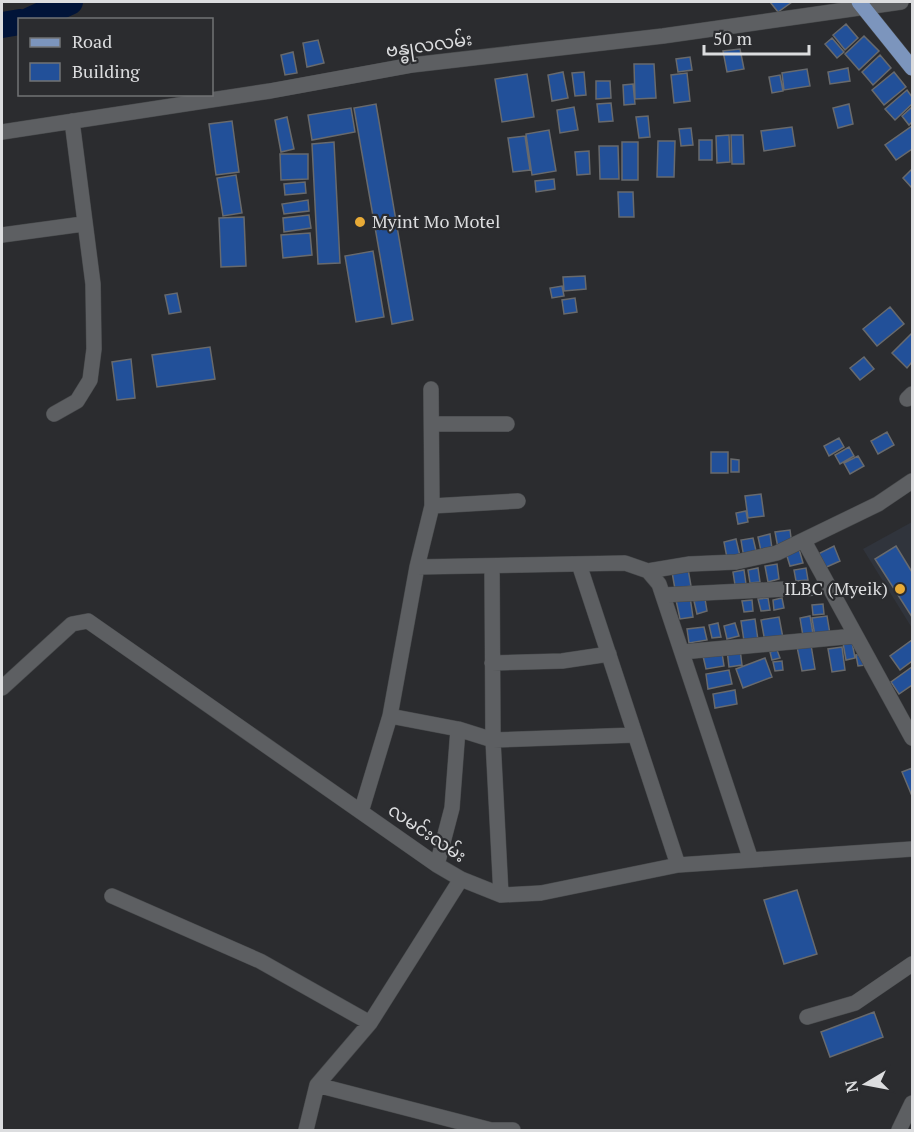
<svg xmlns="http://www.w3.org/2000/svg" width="914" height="1132" font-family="'PT Serif','Noto Sans Myanmar',serif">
<rect width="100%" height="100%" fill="#2b2c2f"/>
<path fill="#30343c" d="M912,522V628L863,549Z"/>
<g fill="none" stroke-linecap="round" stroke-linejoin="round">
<path stroke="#011439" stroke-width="26" d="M30,20L70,2
M2,25L20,22"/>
</g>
<path fill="#225099" stroke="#686a6d" stroke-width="1.5" d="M770,2H792L778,12Z
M846,24L858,38L845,50L833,35Z
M864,36L879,51L859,70L845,54Z
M832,38L844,52L837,58L825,44Z
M318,40L324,63L307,67L303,43Z
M740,49L744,69L727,72L723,51Z
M293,52L297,73L285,75L281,55Z
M880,55L891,68L873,85L862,72Z
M690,57L692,70L678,72L676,59Z
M634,64H654L656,98L635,99Z
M848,68L850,81L830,84L828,72Z
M807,69L810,86L784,90L782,73Z
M563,72L568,98L552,101L548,75Z
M584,72L586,95L575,96L572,73Z
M894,72L906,87L884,105L872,90Z
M687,73L690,101L674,103L671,75Z
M527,74L534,117L502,122L495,79Z
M780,75L783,91L772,93L769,77Z
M596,81H610L611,98L596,99Z
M633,84L635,104L624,105L623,85Z
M907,90L912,97V104L895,120L885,109Z
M611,103L613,121L599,122L597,104Z
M376,104L413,320L392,324L354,108Z
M849,104L853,124L838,128L833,108Z
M574,107L578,130L560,133L557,110Z
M912,107V122L909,125L902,116Z
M351,108L355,132L312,140L308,115Z
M648,116L650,137L639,138L636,117Z
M287,117L294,149L281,152L275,120Z
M232,121L239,172L216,175L209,124Z
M912,126V149L896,160L885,145Z
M792,127L795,146L764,151L761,131Z
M691,128L693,145L681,146L679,129Z
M549,130L556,171L532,175L526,134Z
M729,135L730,162L717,163L716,136Z
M731,135H743L744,164H732Z
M525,136L530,170L513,172L508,138Z
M699,140H712V160H699Z
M658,141H675L674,177H657Z
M334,142L340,263L318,264L312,144Z
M622,142H638V180H622Z
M599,146H618L619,179H600Z
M589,151L590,174L577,175L575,152Z
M280,154H308V179L281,180Z
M912,169V188L903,178Z
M236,175L242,213L223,216L217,178Z
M554,179L555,189L536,192L535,181Z
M305,182L306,193L285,195L284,184Z
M618,192H633L634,217H619Z
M308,200L309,211L284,214L282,204Z
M309,215L311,228L284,232L283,218Z
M244,217L246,266L221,267L219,218Z
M310,233L312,255L283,258L281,235Z
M373,251L384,317L356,322L345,256Z
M585,276L586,289L564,291L563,277Z
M562,286L564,296L552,298L550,288Z
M177,293L181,312L169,314L165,295Z
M575,298L577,312L564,314L562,300Z
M890,307L904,324L877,346L863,329Z
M912,333V362L907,368L892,353Z
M210,347L215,379L157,387L152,355Z
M864,357L874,369L860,380L850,368Z
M131,359L135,398L117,400L112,362Z
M887,432L894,445L878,454L871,441Z
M839,438L844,447L829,456L824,446Z
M849,447L854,456L840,464L835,455Z
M711,452H728V473H711Z
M858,456L864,466L850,474L844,463Z
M731,459L739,460V472H731Z
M761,494L764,516L748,518L745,496Z
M746,511L748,522L738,524L736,513Z
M790,530L792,545L778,548L775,532Z
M770,534L772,549L761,551L758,537Z
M753,538L757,555L744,558L741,540Z
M736,539L740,556L727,558L724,542Z
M834,546L840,561L822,569L816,555Z
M896,546L912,572V617L875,559Z
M799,549L803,563L790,566L786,553Z
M777,564L779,579L768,582L765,566Z
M758,568L760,582L750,583L748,570Z
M806,568L808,580L796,581L794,570Z
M688,569L691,586L675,589L672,572Z
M744,570L746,584L735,585L733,572Z
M812,585L814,595L805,596L803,586Z
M690,597L693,617L680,619L676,600Z
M768,598L770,610L761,611L758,599Z
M782,598L784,608L774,610L773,600Z
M705,599L707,611L697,614L694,601Z
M752,600L753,611L744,612L742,601Z
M823,604L824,614L813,615L812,605Z
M810,616L813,634L803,636L800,618Z
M827,616L830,634L815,636L812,618Z
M779,617L783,638L765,642L761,620Z
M755,619L758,640L744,641L741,621Z
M718,623L721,637L712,638L709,625Z
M735,623L739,636L727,639L724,626Z
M704,627L707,640L689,643L687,629Z
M912,640V661L900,670L890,656Z
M852,642L855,658L846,660L843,643Z
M811,645L815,669L802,671L797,647Z
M842,647L845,670L832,672L828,649Z
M740,649L742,665L729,667L727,650Z
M777,650L780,658L772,660L770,652Z
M722,653L724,666L706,669L703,656Z
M863,654L865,665L858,666L856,655Z
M765,658L772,677L743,688L736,669Z
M782,661L783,670L775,671L773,662Z
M912,667V685L899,694L891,682Z
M729,670L732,684L708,689L706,674Z
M735,690L737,704L715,708L713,694Z
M912,768V796L902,772Z
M797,890L817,954L784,964L764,900Z
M874,1012L883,1037L830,1057L821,1032Z"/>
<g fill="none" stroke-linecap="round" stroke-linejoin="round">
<g stroke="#47494b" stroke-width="16">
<path id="minor" d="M2,132L270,91L412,65L663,36L901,2
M2,235L83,224
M907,399L912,394
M54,414L77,401L90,380L94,349L93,284L72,121
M432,424H507
M432,506L518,501
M804,541L912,738
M579,564L678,865
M417,567L625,563L648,571L659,584L751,860
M648,571L690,564L736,562L777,553L878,504L912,481
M663,595L786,589
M682,652L855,636
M492,663L562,661L609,654
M2,688L72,624L88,621L437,865L461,879L501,895L541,893L678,865L912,849
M390,716L458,729L493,740L492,566
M361,812L390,716L417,567L432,506L431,389
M437,865L452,808L458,729
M501,895L493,740L635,735
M112,896L260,961L370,1023
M807,1017L855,1003L912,964
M317,1085L491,1130H513
M306,1130L317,1085L370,1023L461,879
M899,1130L912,1103"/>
</g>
<g stroke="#47494b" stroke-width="16">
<path id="major" d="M859,2L912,68"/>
</g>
<use href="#minor" stroke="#5d5f62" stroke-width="15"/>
<use href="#major" stroke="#7c95bd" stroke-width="15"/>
</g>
<g fill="#e8ab37" stroke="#2b2c2f" stroke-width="2">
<circle cx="360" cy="222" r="6"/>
<circle cx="900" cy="589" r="6"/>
</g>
<g text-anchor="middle" stroke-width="4.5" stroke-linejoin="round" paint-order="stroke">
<g font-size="18" fill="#dcdddf" stroke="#2b2c2f">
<text transform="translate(429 45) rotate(-8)" y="6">ဗန္ဓုလလမ်း</text>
<text transform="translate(427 833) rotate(34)" y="6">လမင်းလမ်း</text>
</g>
<g font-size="18" fill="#dcdddf" stroke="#2b2c2f" text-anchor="start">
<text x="372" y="228">Myint Mo Motel</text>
<text x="888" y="595" text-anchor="end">ILBC (Myeik)</text>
</g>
</g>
<rect width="914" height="1132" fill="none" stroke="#dcdddf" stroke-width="6"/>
<rect x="18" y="18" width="195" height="78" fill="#2b2c2f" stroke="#727375" stroke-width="1.5"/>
<rect x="30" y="38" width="30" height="9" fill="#7c95bd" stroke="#727375" stroke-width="1.5"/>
<text x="72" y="48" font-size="18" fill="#dcdddf">Road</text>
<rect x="30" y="63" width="30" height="18" fill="#225099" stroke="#727375" stroke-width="1.5"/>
<text x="72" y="78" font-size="18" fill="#dcdddf">Building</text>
<g transform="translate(866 1084) rotate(260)" stroke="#2b2c2f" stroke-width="4.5" paint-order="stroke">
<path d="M0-4.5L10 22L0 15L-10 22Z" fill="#dcdddf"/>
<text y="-9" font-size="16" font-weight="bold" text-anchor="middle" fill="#dcdddf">N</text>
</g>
<path d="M704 45v9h105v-9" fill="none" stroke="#dcdddf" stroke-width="3"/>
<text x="713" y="45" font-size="18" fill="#dcdddf" stroke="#2b2c2f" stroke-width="4.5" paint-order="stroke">50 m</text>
</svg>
